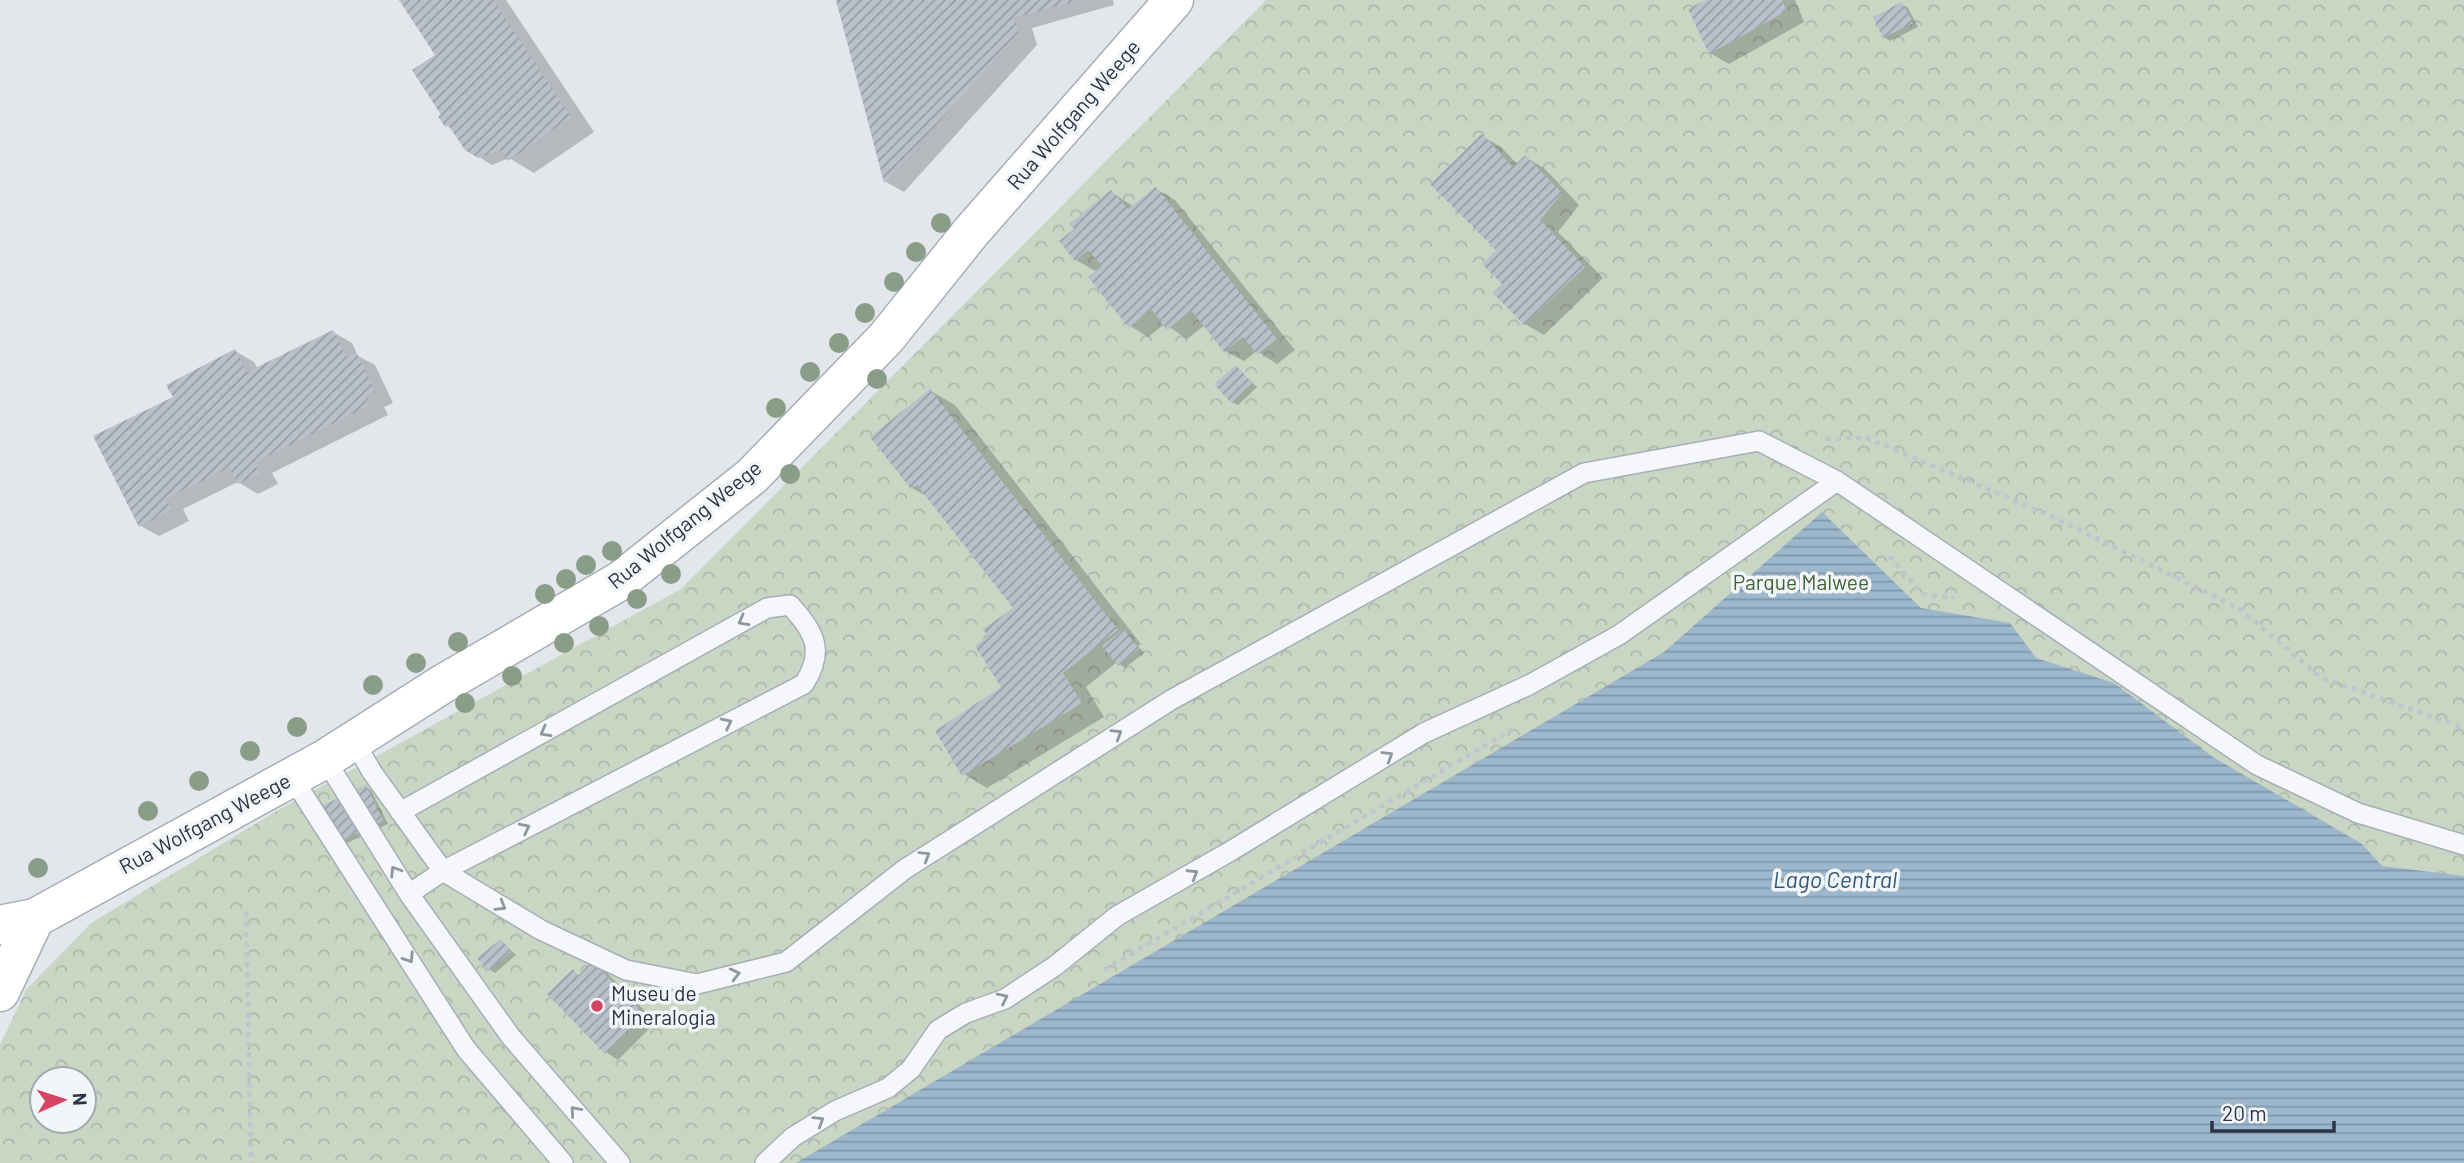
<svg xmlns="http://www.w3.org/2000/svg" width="2464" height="1163" font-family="Barlow,sans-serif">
<defs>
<pattern id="park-crowns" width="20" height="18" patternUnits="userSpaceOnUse" patternTransform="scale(1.75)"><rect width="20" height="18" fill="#c9d6c4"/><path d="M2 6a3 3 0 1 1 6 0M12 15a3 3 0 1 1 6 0" fill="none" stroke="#adb8aa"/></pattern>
<pattern id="water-rules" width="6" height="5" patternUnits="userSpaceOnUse" patternTransform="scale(1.75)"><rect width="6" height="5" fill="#9db7cd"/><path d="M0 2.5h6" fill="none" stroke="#8096a8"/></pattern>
<pattern id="building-hatch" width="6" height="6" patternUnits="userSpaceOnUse" patternTransform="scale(1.75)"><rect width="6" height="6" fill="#bac0ca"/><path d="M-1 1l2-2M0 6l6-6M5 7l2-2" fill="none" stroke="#979da6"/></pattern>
</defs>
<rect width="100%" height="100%" fill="#e3e7ec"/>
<path fill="url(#park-crowns)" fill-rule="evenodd" d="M1266,0H2464V1163H0V1045L26,990L91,923L280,809L681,589ZM42,1079H84V1121H42Z"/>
<path fill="url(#water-rules)" d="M1822,512L1921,608L2010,623L2036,658L2114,683L2213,757L2362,844L2382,866L2464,876V1163H796L1664,652Z"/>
<path fill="#0003" d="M403,0H506L594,132L534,173L509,158L492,165L466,149L453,130L446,125L443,115L444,62Z
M837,0H1113L1114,5L1032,28L1037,45L904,192L886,182Z
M1709,0H1795L1804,22L1729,64L1710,53Z
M1902,4L1908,8L1918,27L1890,41L1884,37Z
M1482,136L1501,147L1518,165L1525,157L1544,168L1579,205L1558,232L1603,278L1544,335L1525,324L1505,284Z
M1156,189L1175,200L1295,350L1277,364L1257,351L1244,361L1225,351L1205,325L1187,339L1165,324L1148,337L1130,326L1097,272L1076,260L1111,192L1134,207Z
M333,332L352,343L358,356L375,365L393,403L384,407L388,415L272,473L278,484L258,494L238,482L183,509L189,521L159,536L141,526L175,398L235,351L254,362L258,369Z
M1236,367L1257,387L1238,405L1232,402Z
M931,391L955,405L1141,644L1138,646L1144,653L1125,668L1117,662L1086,687L1104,717L987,788L964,774L1004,688L990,636L1015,608L930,498L912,488L872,437Z
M366,787L371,790L388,824L332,850Z
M501,941L516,955L495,973L489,969Z
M592,964L605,971L656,1022L618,1060L606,1052L573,971L580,976Z"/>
<path fill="url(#building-hatch)" d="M399,0H493L571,117L508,161L501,150L478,158L465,150L448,125L445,127L438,116L441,115L412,70L435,55Z
M836,0H1075L1076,1L1014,18L1019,33L884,183Z
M1705,0H1782L1787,11L1709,54L1688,9Z
M1902,2L1913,23L1883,38L1873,17Z
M1482,134L1513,167L1525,155L1562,193L1540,220L1585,267L1524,325L1493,293L1502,284L1482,264L1496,250L1430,184Z
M1156,187L1277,339L1257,354L1243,337L1224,352L1191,310L1167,330L1151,309L1129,328L1088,277L1102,266L1088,250L1075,261L1059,241L1074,229L1069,224L1111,190L1128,209Z
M333,330L347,357L357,353L375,392L366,396L370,405L254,463L260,473L238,484L229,468L166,499L172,510L139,527L93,436L173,397L166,385L235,349L247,372Z
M1236,365L1252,383L1231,403L1214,384Z
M930,389L1118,630L1063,673L1082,703L962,776L935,731L1001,687L975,646L988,636L983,629L1013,608L917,485L911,489L870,437Z
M1123,629L1139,649L1118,666L1102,646Z
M366,785L383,821L325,848L307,813Z
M501,939L511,952L488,971L477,958Z
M592,961L644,1014L605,1054L547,994L573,969L578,976Z"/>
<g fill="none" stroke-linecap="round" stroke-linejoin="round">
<g stroke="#a8aeb7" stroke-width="22">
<path id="lane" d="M354,741L372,772L443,871L409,894
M325,759L409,894L511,1037L620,1163
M292,777L466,1049L563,1163
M400,812L767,608L790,605C815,632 825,651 804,684L443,871
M443,871L541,930L626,970L697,984L786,962L905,869L1171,700L1584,473L1759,441L1837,481
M765,1163L793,1137L835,1111L888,1088L911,1069L938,1030L966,1013L1005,999L1055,966L1117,916L1229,852L1424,733L1529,685L1619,635L1837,481L2257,765L2358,813L2464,845"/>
</g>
<g stroke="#a8aeb7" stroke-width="41">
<path id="secondary" d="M0,925L35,918L325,759L441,685L620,581L752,476L886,338L971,232L1174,0
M0,992L35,918"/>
</g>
<path stroke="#c1c5cb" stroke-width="4.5" stroke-dasharray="5 5" stroke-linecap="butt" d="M1826,439L1867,438L2049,515L2240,609L2320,677L2464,728
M1889,556L1923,594L1954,598
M246,912L251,1163
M1104,970L1513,729"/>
<use href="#lane" stroke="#f6f7fa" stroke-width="19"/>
<use href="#secondary" stroke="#fff" stroke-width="38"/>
</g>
<g fill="#8a9d88">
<circle cx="941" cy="223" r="10"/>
<circle cx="916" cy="252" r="10"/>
<circle cx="894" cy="282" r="10"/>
<circle cx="865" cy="313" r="10"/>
<circle cx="839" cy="343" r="10"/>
<circle cx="810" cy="372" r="10"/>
<circle cx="877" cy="379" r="10"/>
<circle cx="776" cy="408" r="10"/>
<circle cx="790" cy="474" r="10"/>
<circle cx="612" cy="551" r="10"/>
<circle cx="586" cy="565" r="10"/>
<circle cx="671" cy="574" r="10"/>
<circle cx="566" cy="579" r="10"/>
<circle cx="545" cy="594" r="10"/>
<circle cx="637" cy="599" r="10"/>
<circle cx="599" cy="626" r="10"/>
<circle cx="458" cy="642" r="10"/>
<circle cx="564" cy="643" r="10"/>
<circle cx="416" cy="663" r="10"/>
<circle cx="512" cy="676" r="10"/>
<circle cx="373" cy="685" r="10"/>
<circle cx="465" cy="703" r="10"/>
<circle cx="297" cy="727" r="10"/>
<circle cx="250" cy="751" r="10"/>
<circle cx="199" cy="781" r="10"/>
<circle cx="148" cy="811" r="10"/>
<circle cx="38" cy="868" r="10"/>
</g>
<defs><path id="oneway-chevron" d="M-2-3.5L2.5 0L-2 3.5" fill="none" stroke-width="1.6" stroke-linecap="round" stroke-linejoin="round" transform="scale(1.75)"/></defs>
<g stroke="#9096a0">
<use href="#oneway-chevron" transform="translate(743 621) rotate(151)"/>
<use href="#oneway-chevron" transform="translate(727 723) rotate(-27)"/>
<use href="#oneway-chevron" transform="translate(545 732) rotate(151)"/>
<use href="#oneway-chevron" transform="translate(1117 734) rotate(-32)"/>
<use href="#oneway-chevron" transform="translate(1388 756) rotate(-32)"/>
<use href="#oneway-chevron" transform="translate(525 828) rotate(-27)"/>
<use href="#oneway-chevron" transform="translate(925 856) rotate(-32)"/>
<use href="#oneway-chevron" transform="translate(395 871) rotate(-122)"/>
<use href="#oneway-chevron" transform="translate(1193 874) rotate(-31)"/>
<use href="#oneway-chevron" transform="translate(501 906) rotate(31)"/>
<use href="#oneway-chevron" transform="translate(409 958) rotate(57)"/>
<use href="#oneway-chevron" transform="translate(735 974) rotate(-14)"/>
<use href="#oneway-chevron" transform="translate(1003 998) rotate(-26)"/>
<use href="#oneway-chevron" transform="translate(575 1111) rotate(-131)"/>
<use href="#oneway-chevron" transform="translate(819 1121) rotate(-32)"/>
</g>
<circle fill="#d54463" stroke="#f3f6f9" stroke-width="2.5" cx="597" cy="1006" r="7"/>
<g text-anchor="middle" stroke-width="7" stroke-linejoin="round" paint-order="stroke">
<g font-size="21" fill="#2a3545" stroke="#f3f6f9">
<text transform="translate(1074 115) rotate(-49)" y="7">Rua Wolfgang Weege</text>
<text transform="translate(685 525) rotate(-39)" y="7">Rua Wolfgang Weege</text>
<text transform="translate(205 824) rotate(-28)" y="7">Rua Wolfgang Weege</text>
</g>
<g font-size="21" fill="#416136" stroke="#f3f6f9">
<text x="1801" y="590">Parque Malwee</text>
</g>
<g font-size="21" fill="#2a3545" stroke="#f3f6f9" text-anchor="start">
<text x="611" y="1001">Museu de<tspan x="611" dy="24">Mineralogia</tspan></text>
</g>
<g font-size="23" font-style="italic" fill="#31577b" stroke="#f3f6f9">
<text x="1835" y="888">Lago Central</text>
</g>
</g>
<g transform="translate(63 1100) rotate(87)"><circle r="33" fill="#f3f6f9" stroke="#a3a9b1" stroke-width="2"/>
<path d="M0-5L12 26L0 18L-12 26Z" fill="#d54463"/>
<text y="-10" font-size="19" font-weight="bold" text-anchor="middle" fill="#2a3545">N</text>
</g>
<path d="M2212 1121v10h122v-10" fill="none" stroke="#2a3545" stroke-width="3.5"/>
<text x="2222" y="1121" font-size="21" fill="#2a3545" stroke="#f3f6f9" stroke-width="5" paint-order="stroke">20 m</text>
</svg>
